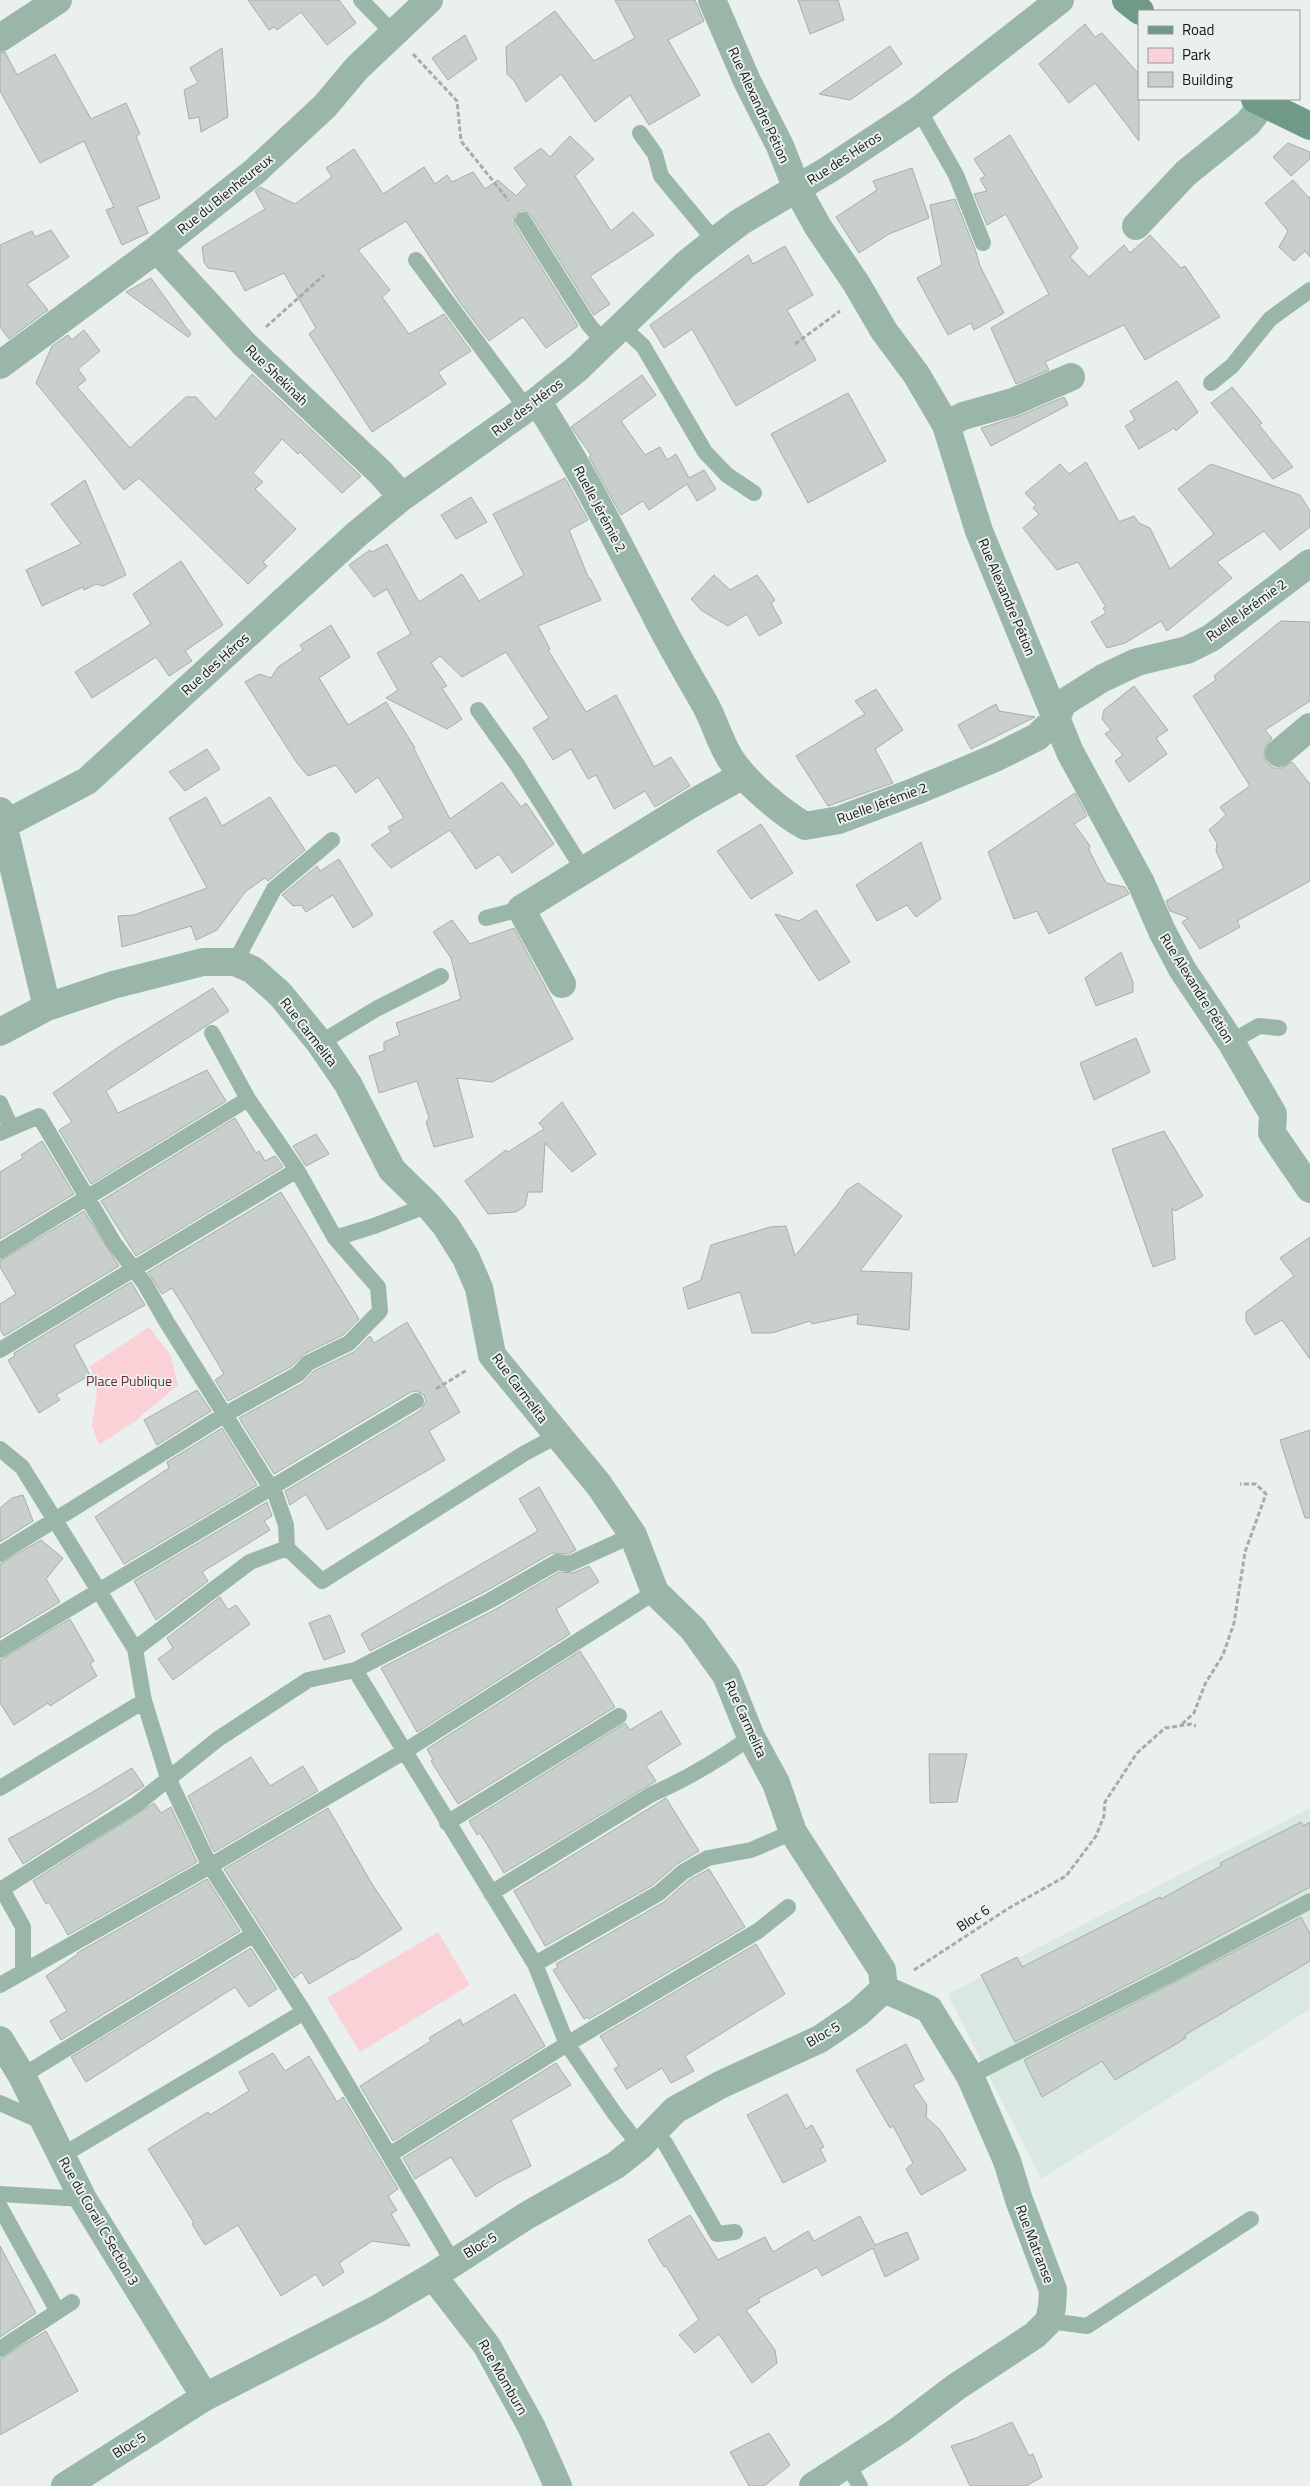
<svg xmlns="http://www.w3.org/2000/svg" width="1310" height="2486" font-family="'Titillium Web',sans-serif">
<rect width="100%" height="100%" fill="#e9f0ed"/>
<path fill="#d9e8e0" d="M1310,1808V2009L1041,2179L948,1994Z"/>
<path fill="#fbd1d8" d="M149,1327L171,1356L178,1385L134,1422L99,1445L92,1425L97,1393L90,1366Z
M438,1932L470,1985L360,2052L327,1998Z"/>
<path fill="#c9d0cc" stroke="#a7adaa" d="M248,0H339L356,23L327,45L301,12L277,30L274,27L269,30Z
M615,0H695L704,21L668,40L700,95L649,125L630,95L595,122L561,74L526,102L515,82L507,74L506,47L555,11L594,61L635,38Z
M798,0H838L844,20L810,34Z
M1085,24L1095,37L1102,33L1139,74V141L1095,83L1069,103L1039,64Z
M465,35L477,59L448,80L432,58Z
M890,46L902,64L850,100L819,94Z
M222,48L228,117L201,132L199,117L189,119L184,90L198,83L190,68Z
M5,52L17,75L55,54L91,119L126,103L140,134L136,136L160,198L137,207L148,233L122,245L106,210L114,207L84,141L40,163L0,91V53Z
M1010,135L1078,248L1070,257L1089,277L1124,245L1130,253L1150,235L1181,268L1185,266L1220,317L1145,360L1124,325L1045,362L1049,370L1016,384L991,328L1049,294L1006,214L987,225L974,194L987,191L980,179L985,176L974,159Z
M570,136L594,159L575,176L611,231L633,212L654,235L590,276L610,304L594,315L531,215L522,210L514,216L515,225L578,326L546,348L523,317L489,341L461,304L406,221L358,250L390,290L382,297L409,334L444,314L471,351L438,372L446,384L372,432L309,334L316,328L284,273L245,291L235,272L208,268L204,262L202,247L265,209L255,191L260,187L295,204L332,177L326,168L354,149L383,194L424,167L435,184L447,175L452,182L473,172L485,189L498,180L516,196L527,185L514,168L541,148L550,157Z
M1288,143L1310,152V159L1291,176L1273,157Z
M912,168L929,218L889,234L859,253L836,217L877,190L873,181Z
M1293,180L1309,198L1310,196V257L1305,251L1294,261L1279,247L1288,231L1265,203Z
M955,199L975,249L980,266L1004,313L974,330L971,323L948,335L917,278L942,265L930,205Z
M51,230L69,257L27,284L48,310L9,339L0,327V245L32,231L35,237Z
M785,246L813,295L787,310L816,360L736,406L692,329L664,348L650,325L748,255L753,264Z
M151,278L191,334L188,337L126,292Z
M84,330L100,351L78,369L86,380L77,387L130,448L186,397H196L216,419L252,374L361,476L342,493L300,452L298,454L282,439L253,473L263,482L255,489L296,529L263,562L267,566L248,584L139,478L124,490L36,383L52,346L68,335L72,340Z
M642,375L656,395L621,421L645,455L660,447L667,460L676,454L689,478L704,470L716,489L697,501L687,484L649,510L643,501L621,515L589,457L591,455L571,427Z
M1177,381L1198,412L1176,431L1174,428L1139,449L1125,426L1135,420L1130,411Z
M1232,387L1262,423L1259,425L1293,467L1273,479L1211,403Z
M848,393L886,461L808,503L771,434Z
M1064,397L1068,405L991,446L981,428L1019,416Z
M1086,462L1119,522L1134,516L1139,523L1150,528L1170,569L1214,534L1178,489L1211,464L1300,495L1310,511V527L1280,550L1264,531L1217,562L1232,578L1167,631L1161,621L1125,643L1107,648L1091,622L1106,613L1103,608L1106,607L1078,562L1057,570L1023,528L1039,514L1033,508L1036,505L1025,493L1060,464L1069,474Z
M565,478L588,520L569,530L589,579L590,578L601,600L538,626L550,649L548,650L586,712L616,695L654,767L671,757L690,786L655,807L645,791L614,809L596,775L588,779L571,749L553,760L533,728L549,718L506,652L462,677L440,656L431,663L447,686L442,688L462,719L447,729L386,698L398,690L377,653L411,634L387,589L374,597L349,565L370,550L372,552L387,544L419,602L462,574L479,601L524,575L493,514Z
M85,480L126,575L103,586L96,584L84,590L83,587L42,606L26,570L81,544L51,504Z
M471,497L487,522L456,539L441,515Z
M181,561L223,625L185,651L192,661L169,676L156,657L92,698L75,672L151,624L133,594Z
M714,575L730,590L757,575L775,600L771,603L782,623L759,636L747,614L728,626L701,610L691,599Z
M1281,621L1310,622V701L1265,730L1272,738L1265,747L1264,755L1267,763L1274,768H1282L1292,762L1310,784V881L1237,921L1240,927L1200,949L1182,922L1189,918L1170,911L1166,901L1224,868L1216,851L1217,843L1209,830L1226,815L1220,807L1250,786L1193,696L1216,680L1214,676Z
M331,625L350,657L319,678L348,725L386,702L415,748L414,749L450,819L502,782L521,807L526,803L554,844L512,873L499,854L476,869L450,830L391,868L371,845L391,832L388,827L404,818L378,777L356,793L336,765L308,776L297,763L245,682L259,674L271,678L278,667L303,650L300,645Z
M1134,686L1168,730L1156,738L1167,754L1129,782L1115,761L1123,755L1105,734L1111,730L1102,719L1104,710Z
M876,689L903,730L875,749L893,783L828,806L796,756L865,714L855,701Z
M996,704L999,711L1035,717L971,749L958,725Z
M207,749L220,769L185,791L169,772Z
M1075,793L1087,816L1074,824L1090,846L1089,850L1106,883L1125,887L1129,894L1049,934L1037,911L1014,919L988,852Z
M206,797L222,826L270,797L305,850L268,881L265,878L246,891L217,930L196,940L191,926L122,947L118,916L134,915L207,888L169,818Z
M761,824L793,873L751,899L717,851Z
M921,842L941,899L916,917L907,905L877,921L856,885Z
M339,859L373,915L353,928L333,895L306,912L301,905L293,906L282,895L317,866L320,871Z
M816,910L850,962L819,981L775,914L799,921Z
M452,920L470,944L514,928L573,1039L492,1082L457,1078L473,1137L434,1147L426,1122L429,1118L417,1081L379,1093L369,1056L384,1051V1042L400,1035L396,1023L461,999L451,958L433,932Z
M1121,952L1133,982V992L1096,1006L1085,978Z
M213,988L229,1011L106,1091L118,1113L207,1070L226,1101L91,1184L59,1130L72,1122L53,1093L120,1046Z
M1136,1038L1150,1072L1094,1100L1080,1063Z
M562,1102L596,1154L572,1172L545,1143L542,1192H528L525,1206L516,1212L488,1214L465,1181L506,1150L508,1152L544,1129L539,1123Z
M235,1118L256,1153L259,1151L265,1161L275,1156L283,1167L136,1256L101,1201Z
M1164,1131L1203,1196L1175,1211L1172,1208L1175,1259L1153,1267L1112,1149Z
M316,1134L329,1154L306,1166L293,1146Z
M42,1141L74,1194L0,1239V1172L23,1158L21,1155Z
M858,1183L902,1216L860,1271L912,1273L909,1330L857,1324L858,1314L812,1324L810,1321L772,1333H752L740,1292L688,1309L683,1288L701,1280L711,1245L770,1227L786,1226L795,1256L838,1204L847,1190Z
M281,1192L359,1319L343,1335L304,1354L292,1366L228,1401L215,1380L224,1374L189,1315L172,1288L162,1294L148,1272Z
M84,1211L119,1266L4,1336L0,1329V1304L16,1294L0,1267V1261Z
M1310,1237V1359L1282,1320L1255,1335L1246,1321V1312L1294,1276L1280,1258Z
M131,1282L145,1305L74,1345L90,1375L56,1395L60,1400L39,1413L8,1360L15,1356L14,1353Z
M407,1322L460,1412L429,1431L445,1460L327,1530L306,1494L290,1505L285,1491L421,1410L426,1401L424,1395L416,1391L411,1392L274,1474L239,1418L303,1383L314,1371L354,1352L370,1336L374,1343Z
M197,1390L211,1411L157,1445L144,1420Z
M222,1428L257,1485L124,1564L95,1517L169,1468L167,1462Z
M1310,1430V1518H1305L1280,1440Z
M539,1487L576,1550L568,1554L552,1553L486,1591L370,1651L361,1634L538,1531L519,1499Z
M23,1495L33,1521L0,1542V1508L12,1498Z
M267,1502L272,1516L264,1521L270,1530L202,1572L208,1581L156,1620L134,1581Z
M41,1540L63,1558L46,1579L60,1602L0,1638V1564Z
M589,1566L599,1582L556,1609L570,1634L417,1732L381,1668L496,1609L559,1572L573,1573Z
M220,1597L228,1610L236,1605L250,1624L173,1680L158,1659L173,1648L167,1638Z
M330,1615L345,1652L324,1660L309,1623Z
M70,1619L94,1661L90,1664L97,1676L50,1706L48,1703L14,1725L0,1703V1660Z
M580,1651L615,1707L458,1804L431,1761L433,1760L427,1749Z
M661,1711L681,1744L646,1766L656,1781L504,1873L480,1833L477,1835L469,1821L625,1723L630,1730Z
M929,1754H967L957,1802L930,1803Z
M251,1757L270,1786L303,1766L318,1791L214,1852L188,1796Z
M132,1768L144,1786L23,1864L8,1839L86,1796Z
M666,1798L699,1851L677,1864L653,1885L545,1946L514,1891Z
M154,1803L161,1813L171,1807L197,1862L68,1935L49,1902L46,1904L33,1881Z
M328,1808L372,1884L402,1929L353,1960L352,1959L309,1984L302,1972L294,1978L224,1869Z
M1301,1822L1303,1826L1310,1822V1887L1170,1963L1015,2042L981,1975L1017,1957L1022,1967L1160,1897L1161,1899L1221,1866L1220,1863Z
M709,1869L745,1927L589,2019L588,2017L584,2019L553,1970L558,1967L556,1964L664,1902L689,1880Z
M207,1879L240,1931L61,2040L50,2021L67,2011L46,1976L78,1954L77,1953Z
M1301,1917L1310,1934V1961L1185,2035L1186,2038L1115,2080L1102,2061L1042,2097L1024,2060Z
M756,1944L785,1994L685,2056L694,2071L671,2083L662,2068L627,2089L614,2069L619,2066L600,2036Z
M251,1948L277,1989L249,2007L235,1987L86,2082L71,2057Z
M515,1994L545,2046L393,2141L360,2086L431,2041L429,2038L460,2019L463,2025Z
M906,2044L924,2080L913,2085L927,2105L926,2117L940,2130L966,2170L921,2195L906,2169L913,2163L893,2126L890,2128L856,2070Z
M273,2053L285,2071L309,2056L337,2102L343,2097L398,2189L388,2196L397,2210L391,2214L410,2246L372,2241L339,2263L344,2272L323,2286L316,2274L281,2296L238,2225L205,2245L192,2224L194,2223L148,2149L208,2112L210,2115L249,2091L239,2072Z
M556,2063L571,2085L511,2120L531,2166L501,2181L476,2197L451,2157L415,2179L403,2158Z
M787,2094L806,2129L812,2125L824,2147L820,2149L826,2161L783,2183L747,2115Z
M690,2215L718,2260L765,2237L773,2252L808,2231L814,2241L860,2216L875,2245L907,2232L919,2259L885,2277L873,2248L822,2276L817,2267L758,2299L760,2302L746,2310L775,2350L777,2363L752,2383L719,2334L695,2353L679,2335L699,2320L666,2266L664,2267L648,2240Z
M0,2246L36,2313L0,2337Z
M46,2331L78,2391L0,2435V2359Z
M1012,2422L1029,2456L1033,2454L1042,2477L1026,2486H970L951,2446L976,2438Z
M769,2433L790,2465L764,2486H749L730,2452Z"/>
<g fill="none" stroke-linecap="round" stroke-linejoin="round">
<path stroke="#a7acaa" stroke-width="3" stroke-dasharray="5 2.5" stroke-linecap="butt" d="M413,54L457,101L461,141L509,201
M266,327L324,275
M795,344L840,311
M436,1389L467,1370
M1182,1724L1194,1713L1205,1684L1223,1655L1234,1623L1245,1552L1266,1494L1256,1484H1240
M914,1970L1009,1908L1066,1876L1096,1836L1104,1816L1105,1802L1137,1753L1165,1728L1191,1724L1196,1726"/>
<path stroke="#9ab6a9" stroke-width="16" d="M361,0L393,33
M919,110L956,175L983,243
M640,133L655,154L661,176L715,241
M523,220L589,325L603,341
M416,260L527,409
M620,325L643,346L705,452L727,475L754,493
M1211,383L1232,366L1270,319L1310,290
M478,710L518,766L584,871
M486,918L521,909
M235,962L274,889L332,840
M212,1033L248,1099L297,1170L335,1238L374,1226L428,1205
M1231,1042L1259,1026L1279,1028
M320,1043L376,1009L441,976
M0,1103L11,1127
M0,1133L39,1116L114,1243L145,1284L166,1321L276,1496L286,1525L287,1548
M0,1251L248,1099
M0,1350L297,1170
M0,1449L22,1467L135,1649L144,1701L168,1778L210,1866L304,2012L453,2262
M0,1554L224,1415L298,1374L308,1363L349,1343L380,1311L378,1287L335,1238
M135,1649L250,1562L287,1548L322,1581L525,1453L557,1436
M0,1650L416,1401
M355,1670L535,1964L567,2044L615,2114L640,2146
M0,1788L144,1701
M447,1823L619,1716
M491,1893L652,1794C687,1779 720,1759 751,1737
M535,1964L659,1893L683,1872L708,1858L751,1850L793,1832
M23,1970V1927L2,1889L137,1804L218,1739L308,1680L355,1670L491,1600L557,1562L569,1564L633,1535
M0,1985L210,1866L405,1751L655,1592
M22,2076L254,1934
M970,2076L1175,1972L1310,1901
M0,2103L45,2123
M654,2133L665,2143L717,2234L735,2232
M389,2155L567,2044L758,1931L788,1907
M61,2156L304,2012
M0,2194L83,2199
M0,2207L57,2310
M1049,2321L1087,2326L1251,2219
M0,2349L72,2302
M848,2465L860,2486"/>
<path stroke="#9ab6a9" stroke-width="28" d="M712,0L747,81L780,146L797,189L818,227L856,283L884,331L916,374L946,425L979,531L1070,752L1141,883L1162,931L1182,969L1231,1042L1273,1114L1272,1133L1310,1189
M0,38L58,0
M1136,226L1186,173L1248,123L1263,104
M157,249L245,345L381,473L402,497
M0,365L157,249L254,172L325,106L357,68L429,0
M537,401C581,468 616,540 653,610C669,643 688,674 706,706C715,723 720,742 730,758C745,782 781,812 805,826L839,820L916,791L995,758L1037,737L1056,719L1063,703L1103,678L1137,662L1187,650L1211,638L1310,563
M946,425L963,416L1013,402L1071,377
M1279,753L1310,727
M0,811L47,1007L113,985L203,962H235L253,970L280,994L320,1043L348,1084L392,1170L428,1205L446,1226L466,1258L479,1288L492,1355L599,1485L633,1535L655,1592L693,1629L726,1675L751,1737L776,1783L793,1832L882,1970L884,1989
M3,825L87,781L357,534L402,497L537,401L578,368L685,265L715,241L740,222L828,170L919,110L1060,0
M562,984L521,909L693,803L743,775
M0,1032L47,1007
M0,2040L22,2076L83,2199L205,2397
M433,2276L487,2346L532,2428L558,2486
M65,2486L205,2397L377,2309L433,2276L526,2216L616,2165L640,2146L675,2110L720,2085L820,2039L858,2013L884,1989
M813,2486L898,2431L956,2387L1035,2335L1049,2321L1052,2307L1053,2290L1019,2200L1007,2161L970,2076L929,2009L884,1989"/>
<path stroke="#709a87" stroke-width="28" d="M1126,0L1140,11
M1255,99L1310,126"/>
</g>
<g text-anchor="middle" stroke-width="4" stroke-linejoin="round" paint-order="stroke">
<g font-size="14" fill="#151716" stroke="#e9f0ed">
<text transform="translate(759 105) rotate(65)" y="5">Rue Alexandre Pétion</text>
<text transform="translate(844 158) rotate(-33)" y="5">Rue des Héros</text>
<text transform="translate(225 194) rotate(-39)" y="5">Rue du Bienheureux</text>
<text transform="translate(277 375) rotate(44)" y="5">Rue Shekinah</text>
<text transform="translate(527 407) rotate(-37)" y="5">Rue des Héros</text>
<text transform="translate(600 509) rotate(62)" y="5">Ruelle Jérémie 2</text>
<text transform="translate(1007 597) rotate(67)" y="5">Rue Alexandre Pétion</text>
<text transform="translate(1246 610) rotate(-36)" y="5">Ruelle Jérémie 2</text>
<text transform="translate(215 664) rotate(-42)" y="5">Rue des Héros</text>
<text transform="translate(882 803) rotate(-20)" y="5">Ruelle Jérémie 2</text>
<text transform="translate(1197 988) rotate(58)" y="5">Rue Alexandre Pétion</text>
<text transform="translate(309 1032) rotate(52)" y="5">Rue Carmelita</text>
<text transform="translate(520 1388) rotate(53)" y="5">Rue Carmelita</text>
<text transform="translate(746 1719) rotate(66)" y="5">Rue Carmelita</text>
<text transform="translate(973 1918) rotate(-34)" y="5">Bloc 6</text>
<text transform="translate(823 2034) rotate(-30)" y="5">Bloc 5</text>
<text transform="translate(99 2221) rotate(60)" y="5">Rue du Corail C Section 3</text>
<text transform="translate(1035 2244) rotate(69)" y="5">Rue Matranse</text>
<text transform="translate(480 2245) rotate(-32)" y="5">Bloc 5</text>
<text transform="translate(503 2377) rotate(60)" y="5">Rue Momburn</text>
<text transform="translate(129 2445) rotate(-32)" y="5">Bloc 5</text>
</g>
<g font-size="14" fill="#73273c" stroke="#e9f0ed">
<text x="129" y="1386">Place Publique</text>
</g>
</g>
<rect x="1138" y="10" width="162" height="90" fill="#e9f0ed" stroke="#949997"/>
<rect x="1148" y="26" width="25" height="8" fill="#709a87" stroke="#949997"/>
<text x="1182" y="35" font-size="15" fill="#151716">Road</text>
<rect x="1148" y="48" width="25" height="15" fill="#fbd1d8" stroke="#949997"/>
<text x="1182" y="60" font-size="15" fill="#151716">Park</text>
<rect x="1148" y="72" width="25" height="15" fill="#c9d0cc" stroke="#949997"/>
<text x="1182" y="85" font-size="15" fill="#151716">Building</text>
</svg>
